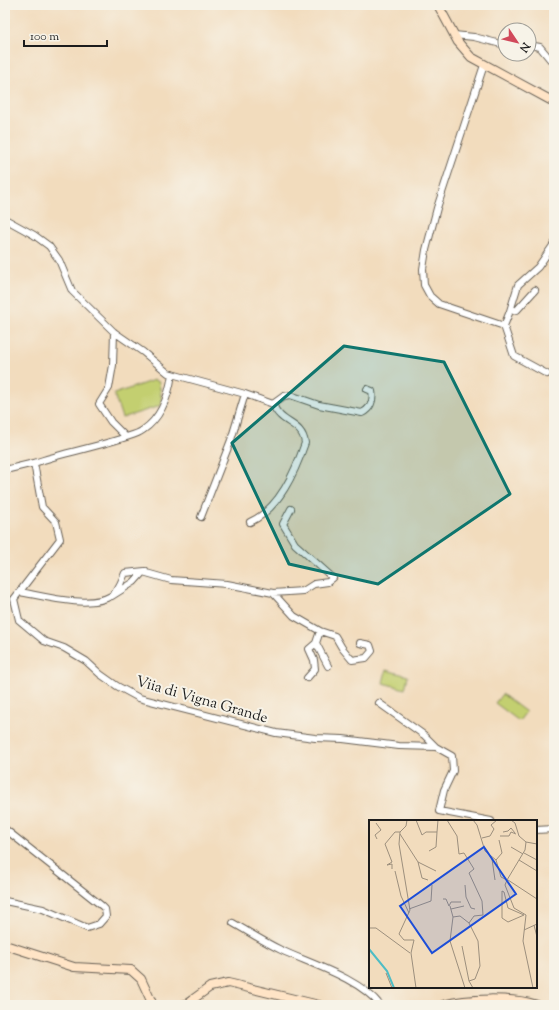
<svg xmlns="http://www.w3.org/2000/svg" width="559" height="1010" font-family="'Sorts Mill Goudy',serif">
<rect width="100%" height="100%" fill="#f7f3e8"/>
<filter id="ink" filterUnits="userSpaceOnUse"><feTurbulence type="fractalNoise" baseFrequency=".025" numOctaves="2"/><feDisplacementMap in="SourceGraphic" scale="8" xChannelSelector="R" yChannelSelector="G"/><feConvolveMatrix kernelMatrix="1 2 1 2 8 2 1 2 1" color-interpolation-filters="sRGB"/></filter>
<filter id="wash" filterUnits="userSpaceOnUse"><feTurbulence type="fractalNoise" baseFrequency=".012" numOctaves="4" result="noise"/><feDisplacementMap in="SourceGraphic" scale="16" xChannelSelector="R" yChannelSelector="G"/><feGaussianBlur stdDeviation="0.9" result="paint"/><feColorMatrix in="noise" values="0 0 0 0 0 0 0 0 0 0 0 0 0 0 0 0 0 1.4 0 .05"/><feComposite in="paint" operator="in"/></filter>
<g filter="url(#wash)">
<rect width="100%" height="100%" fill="#f2dcbd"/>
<path fill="#c3cf70" stroke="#707646" d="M154,380L159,382L162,402L160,406L122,418L114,394Z
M386,670L408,676L405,689L383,683Z
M502,694L526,712L519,721L495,703Z"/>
</g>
<g filter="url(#ink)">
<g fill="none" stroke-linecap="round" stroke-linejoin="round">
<g stroke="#675f54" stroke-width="8">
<path id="street" d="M454,35L474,37L505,45
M529,45L540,47L554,64
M484,65L437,208L426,250L423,269L424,285L430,296L439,304L504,326L514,356L547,374
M5,219L34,235L49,246L59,260L72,291L114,332L143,352L168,373L245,394L273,404
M510,311L518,285L538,267L554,244
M504,326L510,311L517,310L535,290
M114,332L113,365L109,388L99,404L111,422L126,437
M172,374C169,395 161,418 143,430C137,435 127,436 120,439C92,448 62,453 34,463L42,507L56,522L60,539L14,599L19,620L44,641L64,648L86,661L100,674L117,686L139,698L276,733L315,738L343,739L399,746L436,747L452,756L453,771L444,790L439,811L491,821
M5,470L34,463
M201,517L231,440L245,394
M250,522C279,509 295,472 305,443C302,421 280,425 273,404L284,396L290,395L319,405L362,413C370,409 374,401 372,391L367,389
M20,592C43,596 89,609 111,596C118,592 122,580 125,573L145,571
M273,593L303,591L314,584L328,582L333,578L295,544L283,524L291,509
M112,596L134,582L143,572L171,580L227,584L273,593L294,616L320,631L335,636L342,648L352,660L366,658L372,651L370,645L360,643
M320,631L316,643L328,666
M307,678L315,669L314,660L309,649L316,643
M379,703L424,735L436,747
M5,829L102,906L105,909L106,916L99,924L87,928L43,909L5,901
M536,830L554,829
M233,923C249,932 264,942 281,950C311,964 359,978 380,1005"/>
</g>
<g stroke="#675f54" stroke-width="10">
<path id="secondary" d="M438,5L458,42L471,57L554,102
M5,945L74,967L131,970L141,979L153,1005
M185,1005L210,987L228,983L319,1005
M443,1005C467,998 512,997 537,1005"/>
</g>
<use href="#street" stroke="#fff" stroke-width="6"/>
<use href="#secondary" stroke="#ffe4c6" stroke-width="8"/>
</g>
</g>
<path fill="#0f766e" fill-opacity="0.2" stroke="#0f766e" stroke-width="3" stroke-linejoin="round" d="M344,346L444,362L510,494L378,584L289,564L232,443Z"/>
<g text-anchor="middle" stroke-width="4" stroke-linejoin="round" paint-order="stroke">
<g font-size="15" fill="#1c1c1c" stroke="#f7f3e8">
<text transform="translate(202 699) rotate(16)" y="5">Viia di Vigna Grande</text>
</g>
</g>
<g transform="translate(369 820)">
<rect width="168" height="168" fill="#f2dcbd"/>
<path fill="none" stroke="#4fbdc5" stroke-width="2" d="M0,129L18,151L25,168"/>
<path fill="none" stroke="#9c8f7d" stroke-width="1" d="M38,0L37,6L31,12L30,24L41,90L30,114L35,120H45L42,133L47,168M47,0L53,15L57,12H68L69,0M78,0L88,16L90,34M104,0L108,5L116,31L127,40L132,57L138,60L136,65L145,88L157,95L154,121L164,168M142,0L146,3L150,16L157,22M7,3L12,10L6,15L8,19M134,12L139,11L142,8L146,13M31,14L49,42L67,51M131,16H140L142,12L147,14M113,18L121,16L125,9L122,5L128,0M16,24L23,42L18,45L23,44V49M16,24L26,12H31M142,27L154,34M60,31L67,27L68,12M155,33L168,40M123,39L126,60M127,40L133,33L130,20M150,40L168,51M49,42L53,58L59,60M26,51L32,76L40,93M138,60L156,30L157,22L168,24M139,60L168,79M96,65L97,77L102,88L106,89M133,71L135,72L139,88L155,95L139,102L133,98ZM74,79H77L80,86L82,82H92M81,86L84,97L81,121L96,168M40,89L62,81L63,65M82,89L95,86M84,97L91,96L100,103L105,96L114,95L113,81L100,53L105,49L95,33L90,34M100,103L109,121L111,146L106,159L100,161L104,168M165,105L168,117M1,108H7L41,133M155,110L168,104M93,126L100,161M17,153L23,168"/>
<path fill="#1d4ed8" fill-opacity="0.15" stroke="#1d4ed8" stroke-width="2" d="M115,27L147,74L63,133L31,86Z"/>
<rect width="168" height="168" fill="none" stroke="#1c1c1c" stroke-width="2"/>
</g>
<rect width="559" height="1010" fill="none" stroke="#f7f3e8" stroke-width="20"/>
<g transform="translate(517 42) rotate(125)"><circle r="19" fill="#f7f3e8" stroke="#9f9d96"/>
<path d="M0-3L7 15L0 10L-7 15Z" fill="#d1495b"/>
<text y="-6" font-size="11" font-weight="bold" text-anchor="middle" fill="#1c1c1c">N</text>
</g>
<path d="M24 40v6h83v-6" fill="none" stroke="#1c1c1c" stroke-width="2"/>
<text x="30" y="40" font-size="12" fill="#1c1c1c" stroke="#f7f3e8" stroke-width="3" paint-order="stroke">100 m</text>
</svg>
